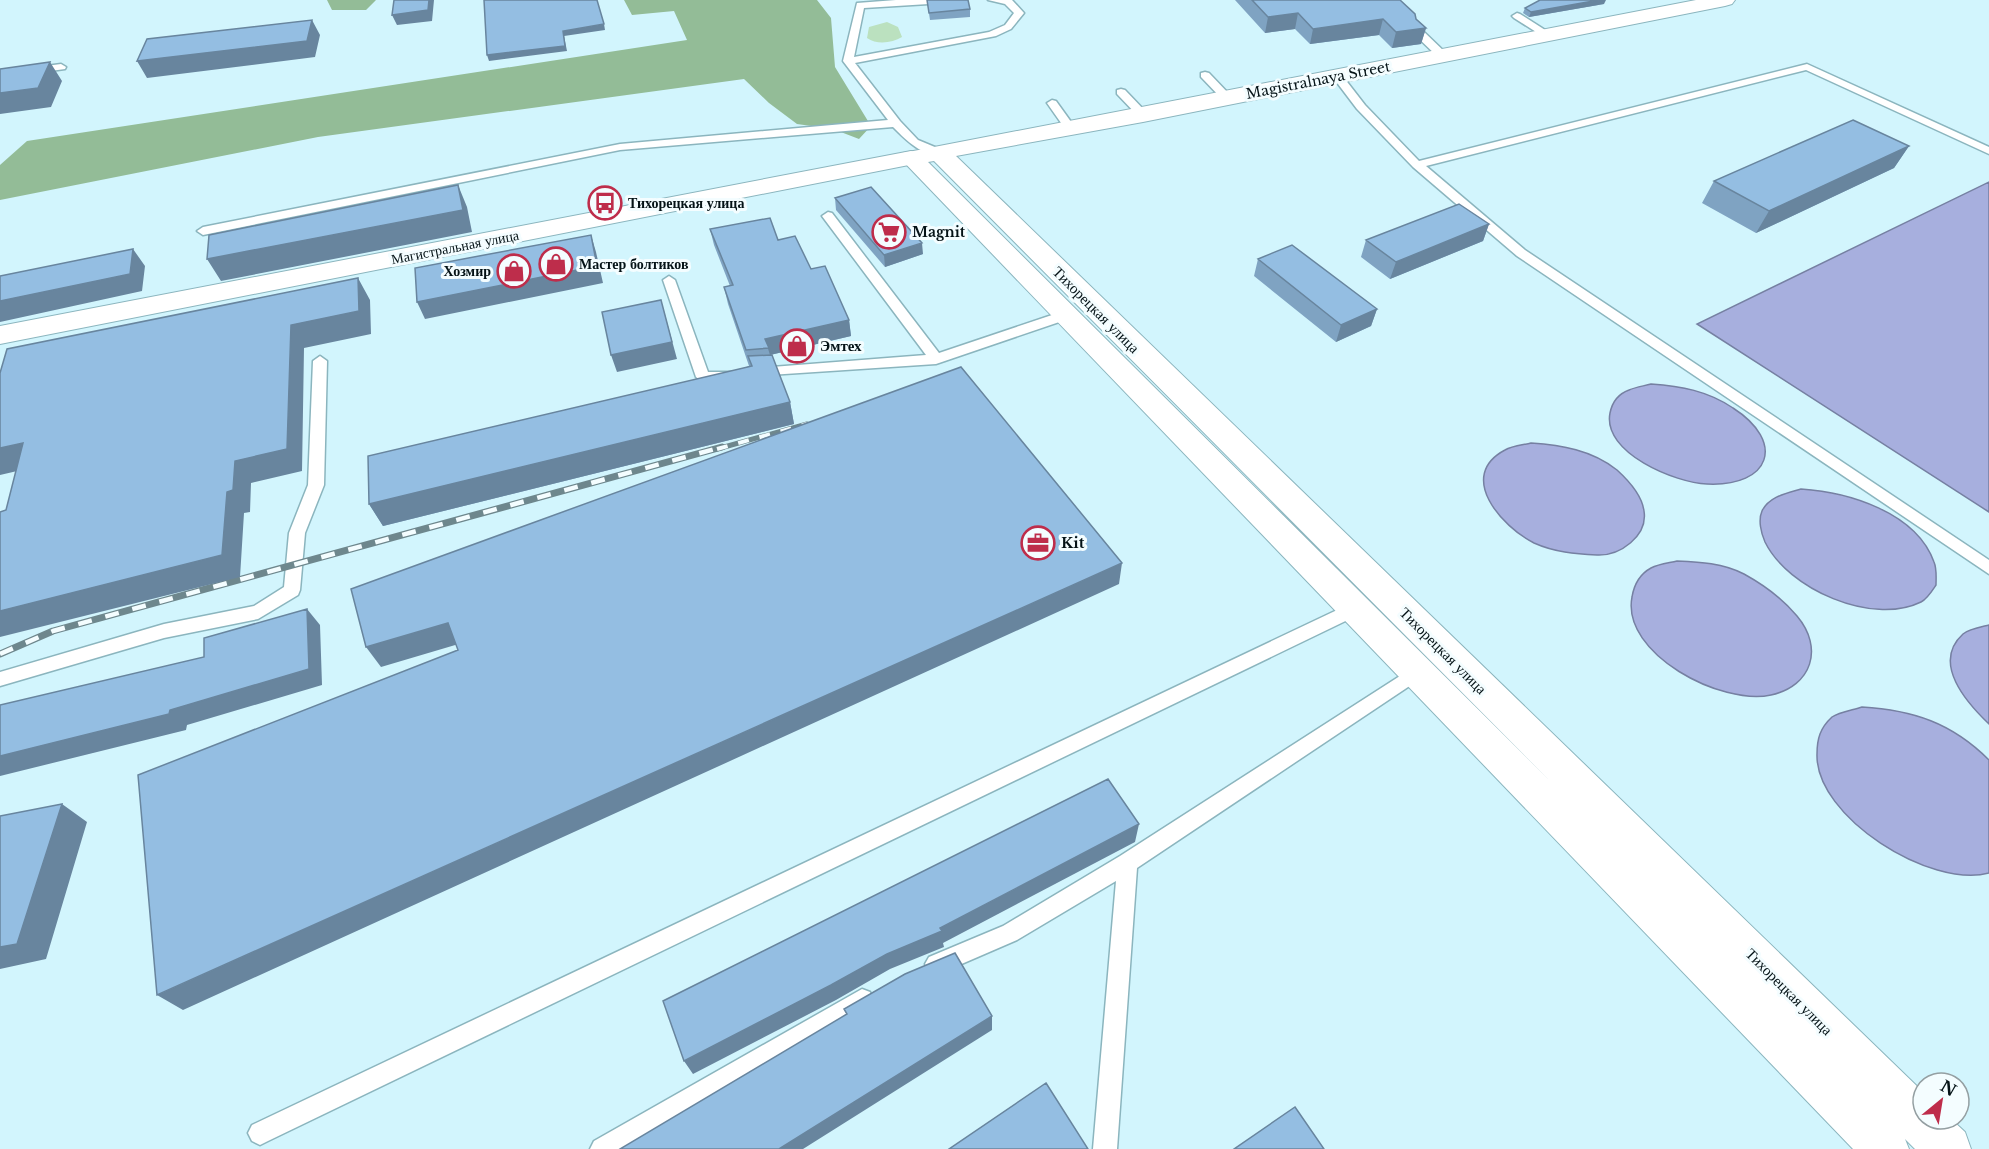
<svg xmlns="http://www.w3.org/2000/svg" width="1989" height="1149" font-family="'Libre Baskerville',serif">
<rect width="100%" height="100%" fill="#d2f5fd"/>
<path fill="#bbe1bf" d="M887,22L898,27L902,37C892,43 877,45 867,38L869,27Z"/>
<path fill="#93bc97" d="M327,0H376L366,10H332Z
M624,0H817L831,18L835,67L871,126L859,139L833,129L797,124L769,103L744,79L318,137L0,200V165L27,141L687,40L674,11L632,15Z"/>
<path fill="#a7afde" stroke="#7680a2" stroke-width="1.5" d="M1989,182V512L1697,324Z
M1651,384C1681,386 1708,391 1733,408C1786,442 1771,487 1707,484C1676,483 1602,453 1610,413C1612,403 1618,394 1629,390C1636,387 1644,386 1651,384Z
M1531,443C1561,445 1592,450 1617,470C1628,480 1642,495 1644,511C1648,536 1620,556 1597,555C1575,554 1554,552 1534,543C1502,527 1456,476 1505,450C1512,446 1523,445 1531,443Z
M1801,489C1848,492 1916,512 1934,562C1937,569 1936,578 1936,585C1932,591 1927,599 1921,602C1872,626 1788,589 1765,542C1761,533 1758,520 1762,511C1769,496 1788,493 1801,489Z
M1677,561C1700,562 1723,563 1744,574C1764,585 1782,598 1797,616C1824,648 1812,686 1771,695C1722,706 1621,654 1632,597C1634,585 1640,574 1651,568C1659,564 1669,563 1677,561Z
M1989,625V724C1967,703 1931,663 1963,634C1969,629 1981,627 1989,625Z
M1862,707C1913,710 1952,723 1989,760V873C1931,889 1815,817 1817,754C1817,739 1820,728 1832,717C1839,712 1853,710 1862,707Z"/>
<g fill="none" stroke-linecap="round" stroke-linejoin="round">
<g stroke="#8bb5be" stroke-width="3">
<path id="service" d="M896,0H950L945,3L864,8L854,57L989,32L1005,25L1014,13L1005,4L988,0H1012L1024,13L1011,29L996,36L855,63L900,121L918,140L942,150V154C923,158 905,139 893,127L620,150L203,235L197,231L203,227L620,144L888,120L843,61L857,3Z
M1517,13L1520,14L1553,35L1544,37L1514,18L1512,16Z
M1413,29H1421L1447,54V58H1439L1413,33Z
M61,64L66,67L65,69L0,78V72Z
M1807,64L1989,147V154L1806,70L1426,166L1525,250L1989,560V574L1517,256L1413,167L1357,109L1332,76L1341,74L1365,105L1419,161Z
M1205,72L1209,73L1231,96V100H1223L1201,77V73Z
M1121,89L1125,90L1147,113V117H1139L1117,94V90Z
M1052,100L1056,101L1074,126V130H1066L1047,103Z
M828,212L832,213L939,353L1061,312H1071L1073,315L1071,318L936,364L753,376L751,373L758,368L926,355L822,216Z
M669,276L675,280L708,372H731L733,375L731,378L703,382L696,377L663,280Z
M320,356L327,361L324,485L305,533L300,590L298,595L258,619L164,638L0,686V672L164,624L254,606L284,587L289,533L308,485L313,361Z
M1354,602L1360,604L1362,609L1360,614L268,1141L260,1145L252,1141L248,1133L252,1125Z
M1417,665L1423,667L1426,672L1423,677L1137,868L1117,1149H1093L1116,881L1017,940L936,975L929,971L925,964L929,957L1003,926L1120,856Z
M862,989L870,992L873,1000L870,1008L625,1149H590L594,1141Z"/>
</g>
<g stroke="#8bb5be" stroke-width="2">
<path id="tertiary" d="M911,151L919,153L922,158L919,163L0,344V326Z"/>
</g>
<g stroke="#8bb5be" stroke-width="2">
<path id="secondary" d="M1696,0H1735L1732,4L1725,6L1143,122L956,156L1923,1092V1119H1951L1965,1132L1971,1149H1915L1905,1139L1909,1149H1853L900,158L903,153ZM934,161L1548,779L928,162Z"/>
</g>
<use href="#service" fill="#fff" fill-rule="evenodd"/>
<use href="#tertiary" fill="#fff" fill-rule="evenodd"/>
<use href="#secondary" fill="#fff" fill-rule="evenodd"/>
<g stroke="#6e878d" stroke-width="5">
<path id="rail-far1" d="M717,449L807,424"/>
</g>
<g stroke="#6e878d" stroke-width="7">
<path id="rail" d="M0,654L53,631L722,447"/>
</g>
<use href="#rail-far1" stroke="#f4fdff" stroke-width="4" stroke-dasharray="11" stroke-linecap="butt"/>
<use href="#rail" stroke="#f4fdff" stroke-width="4.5" stroke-dasharray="14" stroke-linecap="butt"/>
</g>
<path fill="#7fa3c2" d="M927,0L970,9V17L930,20Z
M1235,0H1400L1416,19L1426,28L1421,44L1392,48L1379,35L1310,44L1295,29L1265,33Z
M1604,4L1529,17L1523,13L1525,8Z
M1909,146L1894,168L1756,233L1702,203L1714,181Z
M835,198L923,254L885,267L836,210Z
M1489,224L1483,241L1390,279L1361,257L1366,240Z
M710,229L778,240L811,269L849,320L851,336L770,355L790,402L794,424L383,526L369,504L749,366L728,304L724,287L730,286L714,245Z
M1258,259L1377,309L1371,326L1336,342L1254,276Z"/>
<path fill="#68859e" d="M429,0H434L432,21L397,25L392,15Z
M1599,0H1606L1604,4L1529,17L1531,12Z
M1298,13L1295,29L1265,33L1268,17Z
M1383,19L1379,35L1310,44L1313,29Z
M312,20L320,35L315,57L147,78L137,61Z
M604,24L605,30L564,36L567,51L489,61L487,55L563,31Z
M1426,28L1421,44L1392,48L1396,32Z
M50,62L62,81L51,107L0,114V93Z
M1909,146L1894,168L1756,233L1769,211Z
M458,185L467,207L472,232L221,281L207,259Z
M1489,224L1483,241L1390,279L1396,262Z
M591,235L596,252L603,283L425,319L417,302Z
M922,243L923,254L885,267L884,255Z
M133,249L145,266L142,291L0,322V301Z
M358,278L370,300L371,334L304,348L302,471L251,483L250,512L244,513L240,577L0,637V611L227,492L235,461L291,325Z
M661,300L677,359L617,372L611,355Z
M1377,309L1371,326L1336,342L1341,325Z
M849,320L851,336L770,355L765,339Z
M790,402L794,424L383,526L369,504Z
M23,443L43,465L0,475V448Z
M1122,563L1119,584L183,1010L157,995Z
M307,609L320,625L322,685L187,725L186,730L0,776V756L170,710Z
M448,623L462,643L381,667L366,647Z
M62,804L87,822L46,959L0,969V947Z
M1139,824L1135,842L943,943L944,947L890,969L836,1000L693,1074L684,1061L887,954L940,928Z
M992,1016V1030L803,1149H779Z"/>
<path fill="#94bee2" stroke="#68859e" stroke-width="1.5" d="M394,0H429L428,10L392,15Z
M484,0H597L604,24L563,31L565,46L487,55Z
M927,0H968L970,9L929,13Z
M1252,0H1400L1415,14L1416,19L1426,28L1396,32L1383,19L1313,29L1298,13L1268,17Z
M1540,0H1599L1531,12L1525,8Z
M312,20L307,41L137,61L147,39Z
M50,62L38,88L0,93V69Z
M1853,120L1909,146L1769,211L1714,181Z
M458,185L463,210L207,259L209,235Z
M871,187L922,243L884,255L835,198Z
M1459,204L1489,224L1396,262L1366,240Z
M770,218L778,240L795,236L811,269L825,266L849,320L765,339L769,348L746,350L724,287L733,285L710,229Z
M591,235L597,266L417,302L415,268Z
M1292,245L1377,309L1341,325L1258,259Z
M133,249L130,274L0,301V276Z
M358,278L359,311L291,325L287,449L235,461L233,490L227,492L222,555L0,611V512L6,510L23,443L0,448V373L7,349Z
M661,300L672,342L611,355L602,312Z
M772,355L790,402L369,504L368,456L752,366L748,356Z
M961,367L1122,563L157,995L138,775L458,650L448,623L366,647L351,589Z
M307,609L309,669L170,710L169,714L0,756V705L204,657V638Z
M1108,779L1139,824L940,928L942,931L887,954L831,985L684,1061L663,1001Z
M62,804L17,944L0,947V816Z
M955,953L992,1016L779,1149H620L847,1014L844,1009L905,974Z
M1046,1083L1088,1149H949Z
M1295,1107L1324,1149H1234Z"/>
<defs>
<g id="bus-ring" transform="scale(1.725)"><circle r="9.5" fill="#f4fdff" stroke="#be2d4b" stroke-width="1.5"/><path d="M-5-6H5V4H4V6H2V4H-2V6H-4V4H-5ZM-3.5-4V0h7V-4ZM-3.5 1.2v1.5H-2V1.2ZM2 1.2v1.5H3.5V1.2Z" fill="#be2d4b"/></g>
<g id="supermarket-ring" transform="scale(1.725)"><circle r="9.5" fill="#f4fdff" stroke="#be2d4b" stroke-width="1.5"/><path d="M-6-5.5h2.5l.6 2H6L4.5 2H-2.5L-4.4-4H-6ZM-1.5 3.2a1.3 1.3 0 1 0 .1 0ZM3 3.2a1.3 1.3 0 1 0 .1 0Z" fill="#be2d4b"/></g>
<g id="shop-ring" transform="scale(1.725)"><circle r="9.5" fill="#f4fdff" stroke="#be2d4b" stroke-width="1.5"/><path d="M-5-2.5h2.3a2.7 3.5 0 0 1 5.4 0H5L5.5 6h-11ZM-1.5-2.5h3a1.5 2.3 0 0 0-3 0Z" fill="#be2d4b"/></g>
<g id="office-ring" transform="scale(1.725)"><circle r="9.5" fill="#f4fdff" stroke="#be2d4b" stroke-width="1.5"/><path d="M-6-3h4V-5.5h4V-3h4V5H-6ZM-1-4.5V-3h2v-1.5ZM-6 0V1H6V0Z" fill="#be2d4b"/></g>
</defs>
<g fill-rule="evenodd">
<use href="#bus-ring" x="605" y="203"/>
<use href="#supermarket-ring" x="889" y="232"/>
<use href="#shop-ring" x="556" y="264"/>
<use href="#shop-ring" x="514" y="271"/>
<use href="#shop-ring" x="797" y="346"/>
<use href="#office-ring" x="1038" y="543"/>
</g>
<g text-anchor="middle" stroke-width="6" stroke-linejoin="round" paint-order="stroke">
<g font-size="14" fill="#041216" stroke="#f4fdff">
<text transform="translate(1318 80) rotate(-11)" y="5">Magistralnaya Street</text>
<text transform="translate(455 247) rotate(-11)" y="5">Магистральная улица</text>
</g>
<g font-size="14" font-weight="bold" fill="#041216" stroke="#f4fdff" text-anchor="start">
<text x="628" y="208">Тихорецкая улица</text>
<text x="912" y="237">Magnit</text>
<text x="579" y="269">Мастер болтиков</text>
<text x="491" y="276" text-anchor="end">Хозмир</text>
</g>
<g font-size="15" fill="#041216" stroke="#f4fdff">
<text transform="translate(1096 310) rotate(45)" y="5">Тихорецкая улица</text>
<text transform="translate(1443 651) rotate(45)" y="5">Тихорецкая улица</text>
<text transform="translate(1789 992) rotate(45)" y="5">Тихорецкая улица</text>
</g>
<g font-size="15" font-weight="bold" fill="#041216" stroke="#f4fdff" text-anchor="start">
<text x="820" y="351">Эмтех</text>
<text x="1061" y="548">Kit</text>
</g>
</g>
<g transform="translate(1941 1101) rotate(30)"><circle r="28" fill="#f4fdff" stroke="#949fa2" stroke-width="1.5"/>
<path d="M0-4.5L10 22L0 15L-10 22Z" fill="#be2d4b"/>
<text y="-9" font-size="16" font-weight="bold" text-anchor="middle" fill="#041216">N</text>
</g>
</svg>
